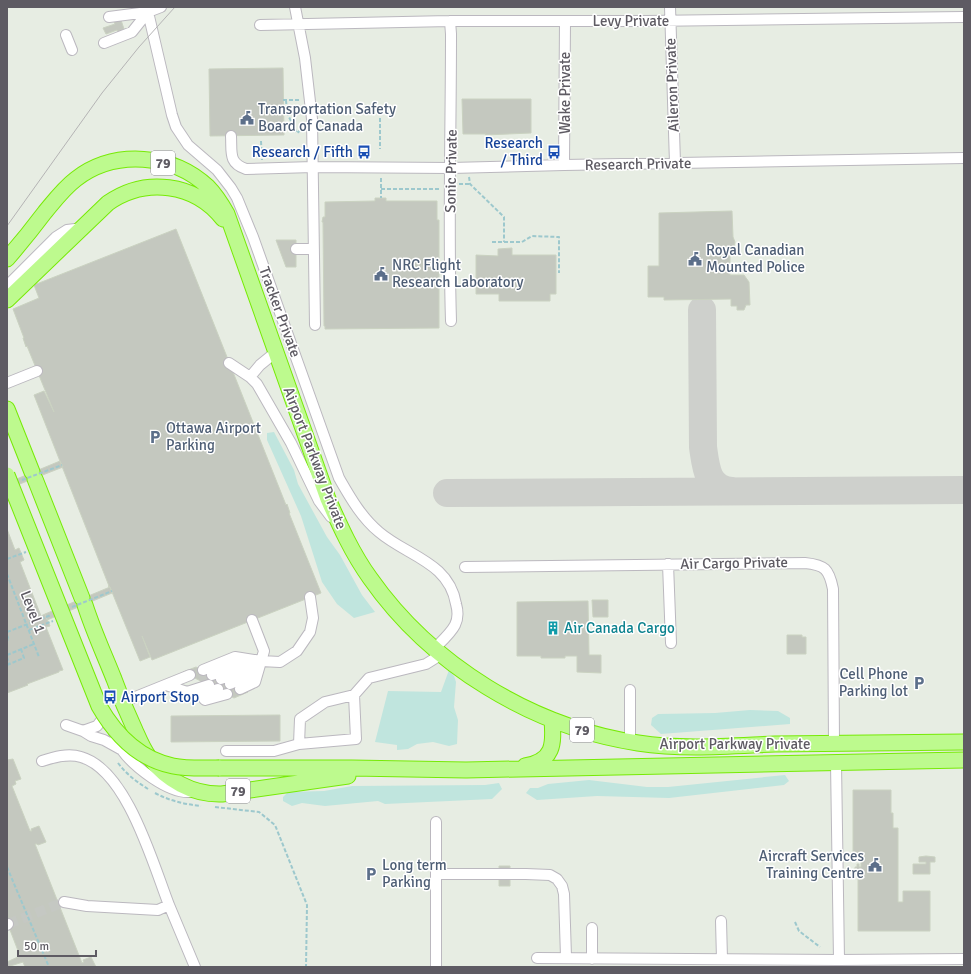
<svg xmlns="http://www.w3.org/2000/svg" width="971" height="974" font-family="Signika,sans-serif">
<rect width="100%" height="100%" fill="#e7ede3"/>
<path fill="#c0e5de" d="M274,432L294,470L298,484L327,537L340,555L362,595L375,612L354,618L337,604L322,582L301,516L267,440V433Z
M449,670L454,676L456,682L454,707L458,720L457,744L449,746L433,742L417,744L408,749L397,750V745L375,742L388,691L441,692Z
M750,710L778,711L790,718V724L661,734L651,725L652,718L658,714L715,713Z
M785,775L789,781L784,785L669,798L597,796L537,800L526,793L530,788H538L548,784L589,780L647,787H668Z
M499,783L502,789L492,799L385,804L378,801L325,806L302,803L292,806L283,801V797L288,792L324,791L352,786L485,785Z"/>
<g fill="none" stroke-linecap="round" stroke-linejoin="round">
<path stroke="#ced0cc" stroke-width="28" d="M702,310L703,447C706,468 707,488 731,491
M447,493L964,490"/>
</g>
<path fill="#c4c8bf" stroke="#cad2c1" d="M121,20L124,29L118,32L117,30L106,34L103,28L115,24L114,22Z
M283,68L284,135L210,136L209,69Z
M462,99H531V133L485,135L486,134H463Z
M375,198H386V201H437V220H439V328L325,329V326H324L323,222H322L323,217H325V202L375,201Z
M732,211L733,237L735,242L733,251H730V275H744L749,282L750,305H746L744,310H737V306H731V299L664,300V297H648V266H659V213Z
M176,229L286,505L287,504L290,513H289L321,593L152,660L142,636L150,657L140,661L110,587L108,586H109L34,395L44,391L54,412L27,346L26,347L23,338H24L13,309L39,298L34,285Z
M276,240H296V267H286Z
M512,248V255H556V294H550V301H499V294H476V255L498,256V249Z
M60,461L63,467L7,489V483Z
M7,529L15,550L19,548L24,560L20,562L41,616L45,614L50,626L46,627L63,670L59,671V672L27,684L28,685L7,693Z
M110,587L112,593L47,620L45,614Z
M592,600H608V617H593Z
M588,601L589,655H601V673L577,672V656H565V658H541V656H517V602Z
M787,635H802V637H806V654H787Z
M196,667L248,692L234,698L183,672Z
M280,715V741L171,742V716Z
M13,759L21,779L15,781L16,784L12,786L30,831H32L31,829L39,826L46,842L38,845L37,844H35L82,963L84,962L83,960L91,957L96,967H25L23,962L7,967V962L20,956L7,922V760Z
M853,790H891V813H893V828H898V902H903V891H930V931H858V874H855V867H857V864H859V867H861V854H853Z
M926,856L935,857V862H930V874H913V864H926V862H919V857Z
M499,866H510V886H499Z"/>
<g fill="none" stroke-linecap="round" stroke-linejoin="round">
<path stroke="#c5c8c3" stroke-width="10" stroke-dasharray="10 5" stroke-linecap="butt" d="M200,680L212,675
M8,924L64,902"/>
<g stroke="#bbb8bf" stroke-width="12">
<path id="minor" d="M295,7L305,58L312,119L315,325
M670,7L675,163
M148,12L172,115L176,127L188,145L217,170L231,188L237,198L253,237L339,478C350,497 361,517 379,532C407,556 449,562 456,604C458,611 458,619 455,625C451,633 441,642 435,648
M109,17L148,12L161,7
M450,21L451,34C451,130 448,226 451,321
M260,25L450,21H647L964,17
M66,35L72,50
M104,43L132,32L148,12
M231,136C232,152 228,163 246,169L313,167L451,168L564,165L964,158
M564,165L565,21
M296,249H314
M7,286L56,237L67,230L83,228
M229,363L250,377L257,384L291,443L319,501L331,517
M250,377L260,365L276,352
M7,383L37,371
M668,564L671,643
M465,567L805,563C825,565 829,569 833,589L834,743
M203,670L235,657L261,661L280,662L297,651L310,632L313,618L310,597
M212,675L243,661
M221,679L261,661
M230,684L250,675L258,664
M166,685L187,692L209,685
M240,689L255,682L264,651L252,620
M201,695L218,689
M354,695L356,739L299,744L300,719L325,702L354,695L369,678L426,664L442,654
M204,699L205,700L227,694
M123,702L190,675
M66,725L83,731L91,736L104,740L122,750
M83,731L97,726L106,714
M114,733C117,739 119,745 122,750C134,767 168,793 189,792
M630,741V690
M226,751H274L299,744
M42,761C54,757 68,753 81,757C127,770 153,864 169,905
M836,763L839,960
M436,822V967
M436,874H526L550,875L557,879L562,886L564,894L566,957
M64,902L87,906L158,910L169,905L195,967
M721,921L722,959
M7,925L8,924
M592,928V959
M537,958L839,960L964,959"/>
</g>
<g stroke="#77ea06" stroke-width="17">
<path id="highway" d="M7,259C20,244 33,228 45,212C55,200 64,188 76,179C115,149 173,154 208,187C216,195 222,205 227,214L328,499C340,526 352,553 370,578C431,665 532,727 638,743C683,750 729,746 775,744C838,743 901,743 964,742
M7,300L108,203C145,177 195,183 223,219
M7,409L32,472
M35,479L82,598
M85,605C93,630 104,654 114,679C120,696 127,713 135,730C139,739 143,749 149,757C166,780 193,795 222,794L348,776
M525,766C554,761 554,744 552,720
M219,768H352L466,770L964,760"/>
</g>
<path stroke="#9dc8cd" stroke-width="2" stroke-dasharray="4 2" stroke-linecap="butt" d="M283,100H300
M286,100L287,113L297,133L302,129
M380,118V149
M261,141L262,160
M469,177L470,184L504,217V242
M381,178V198
M459,184H470
M381,189H439
M492,242H522L532,236L559,237V273
M7,559L26,552
M7,574L39,657
M29,630L53,621
M7,632L46,617
M7,635L9,640H7
M7,655L34,644
M7,657L9,664
M7,665L24,658L21,649
M118,763C126,774 137,782 148,789
M155,793C170,801 184,804 201,806
M215,807L259,812L275,825L307,905L306,967
M7,867L49,967
M795,922L799,931L820,947"/>
<use href="#minor" stroke="#fff" stroke-width="10"/>
<use href="#highway" stroke="#bdfa8e" stroke-width="15"/>
<path stroke="#b5b4b5" stroke-width="1" d="M7,226L102,93L139,47L175,7"/>
<g stroke="#77ea06" stroke-width="17" stroke-linecap="butt">
<path id="highway-bridge" d="M7,475L99,706C115,734 139,759 173,766C187,769 204,768 219,768"/>
</g>
<path stroke="#9dc8cd" stroke-width="2" stroke-dasharray="4 2" stroke-linecap="butt" d="M22,480L62,465
M72,607L112,591
M46,617L51,615"/>
<use href="#highway-bridge" stroke="#bdfa8e" stroke-width="15"/>
</g>
<defs>
<g id="civic-bare" transform="scale(1.08)"><path d="M-.6-6.5H3V-4.5H.6V-3L4-1V1h2V6H-6V1h2V-1L-.6-3ZM-1.2 2.5V6h2.4V2.5Z" fill="#5c6f8a" stroke="#fff" stroke-width="2.5" paint-order="stroke"/></g>
<g id="bus-bare" transform="scale(1.08)"><path d="M-5-6H5V4H4V6H2V4H-2V6H-4V4H-5ZM-3.5-4V0h7V-4ZM-3.5 1.2v1.5H-2V1.2ZM2 1.2v1.5H3.5V1.2Z" fill="#1a4fb4" stroke="#fff" stroke-width="2.5" paint-order="stroke"/></g>
<g id="parking-bare" transform="scale(1.08)"><path d="M-3.5-5.5H1a3.5 3.5 0 0 1 0 7H-1V5.5H-3.5ZM-1-3.4V-.6H.8a1.4 1.4 0 0 0 0-2.8Z" fill="#5c6f8a" stroke="#fff" stroke-width="2.5" paint-order="stroke"/></g>
<g id="building-bare" transform="scale(1.08)"><path d="M-4-6H4V6H1V3H-1V6H-4ZM-2.5-4.3h1.7v1.8h-1.7ZM.8-4.3h1.7v1.8H.8ZM-2.5-1h1.7V.8h-1.7ZM.8-1h1.7V.8H.8Z" fill="#0f9aa8" stroke="#fff" stroke-width="2.5" paint-order="stroke"/></g>
</defs>
<g fill-rule="evenodd">
<use href="#civic-bare" x="247" y="118"/>
<use href="#bus-bare" x="364" y="152"/>
<use href="#bus-bare" x="554" y="152"/>
<use href="#civic-bare" x="695" y="259"/>
<use href="#civic-bare" x="381" y="274"/>
<use href="#parking-bare" x="155" y="437"/>
<use href="#building-bare" x="553" y="628"/>
<use href="#parking-bare" x="919" y="683"/>
<use href="#bus-bare" x="110" y="697"/>
<use href="#civic-bare" x="875" y="865"/>
<use href="#parking-bare" x="371" y="874"/>
</g>
<g text-anchor="middle" stroke-width="3" stroke-linejoin="round" paint-order="stroke">
<g fill="#fff" stroke="#8e8c92" stroke-width="1">
<rect x="151" y="151" width="24" height="24" rx="3"/>
<rect x="570" y="718" width="24" height="24" rx="3"/>
<rect x="226" y="779" width="24" height="24" rx="3"/>
</g>
<g font-size="14" font-weight="bold" fill="#5e5b63">
<text x="163" y="168">79</text>
<text x="582" y="735">79</text>
<text x="238" y="796">79</text>
</g>
<g font-size="15" fill="#5e5b63" stroke="#fff">
<text x="631" y="26">Levy Private</text>
<text transform="translate(672 85) rotate(-92)" y="5">Aileron Private</text>
<text transform="translate(565 93) rotate(-90)" y="5">Wake Private</text>
<text transform="translate(638 164) rotate(-1)" y="5">Research Private</text>
<text transform="translate(451 171) rotate(-89)" y="5">Sonic Private</text>
<text transform="translate(280 312) rotate(70)" y="5">Tracker Private</text>
<text transform="translate(315 458) rotate(69)" y="5">Airport Parkway Private</text>
<text transform="translate(734 563) rotate(-1)" y="5">Air Cargo Private</text>
<text transform="translate(33 612) rotate(69)" y="5">Level 1</text>
<text x="735" y="749">Airport Parkway Private</text>
</g>
<g font-size="15" fill="#4e5e75" stroke="#fff" text-anchor="start">
<text x="258" y="114">Transportation Safety<tspan x="258" dy="17">Board of Canada</tspan></text>
<text x="706" y="255">Royal Canadian<tspan x="706" dy="17">Mounted Police</tspan></text>
<text x="392" y="270">NRC Flight<tspan x="392" dy="17">Research Laboratory</tspan></text>
<text x="166" y="433">Ottawa Airport<tspan x="166" dy="17">Parking</tspan></text>
<text x="908" y="679" text-anchor="end">Cell Phone<tspan x="908" dy="17">Parking lot</tspan></text>
<text x="864" y="861" text-anchor="end">Aircraft Services<tspan x="864" dy="17">Training Centre</tspan></text>
<text x="382" y="870">Long term<tspan x="382" dy="17">Parking</tspan></text>
</g>
<g font-size="15" fill="#164399" stroke="#fff" text-anchor="end">
<text x="543" y="148">Research<tspan x="543" dy="17">/ Third</tspan></text>
<text x="353" y="157">Research / Fifth</text>
<text x="121" y="702" text-anchor="start">Airport Stop</text>
</g>
<g font-size="15" fill="#0d838f" stroke="#fff" text-anchor="start">
<text x="564" y="633">Air Canada Cargo</text>
</g>
</g>
<rect width="971" height="974" fill="none" stroke="#5e5b63" stroke-width="16"/>
<path d="M18 950v6h78v-6" fill="none" stroke="#5e5b63" stroke-width="2"/>
<text x="24" y="950" font-size="12" fill="#5e5b63" stroke="#ffffff" stroke-width="3" paint-order="stroke">50 m</text>
</svg>
